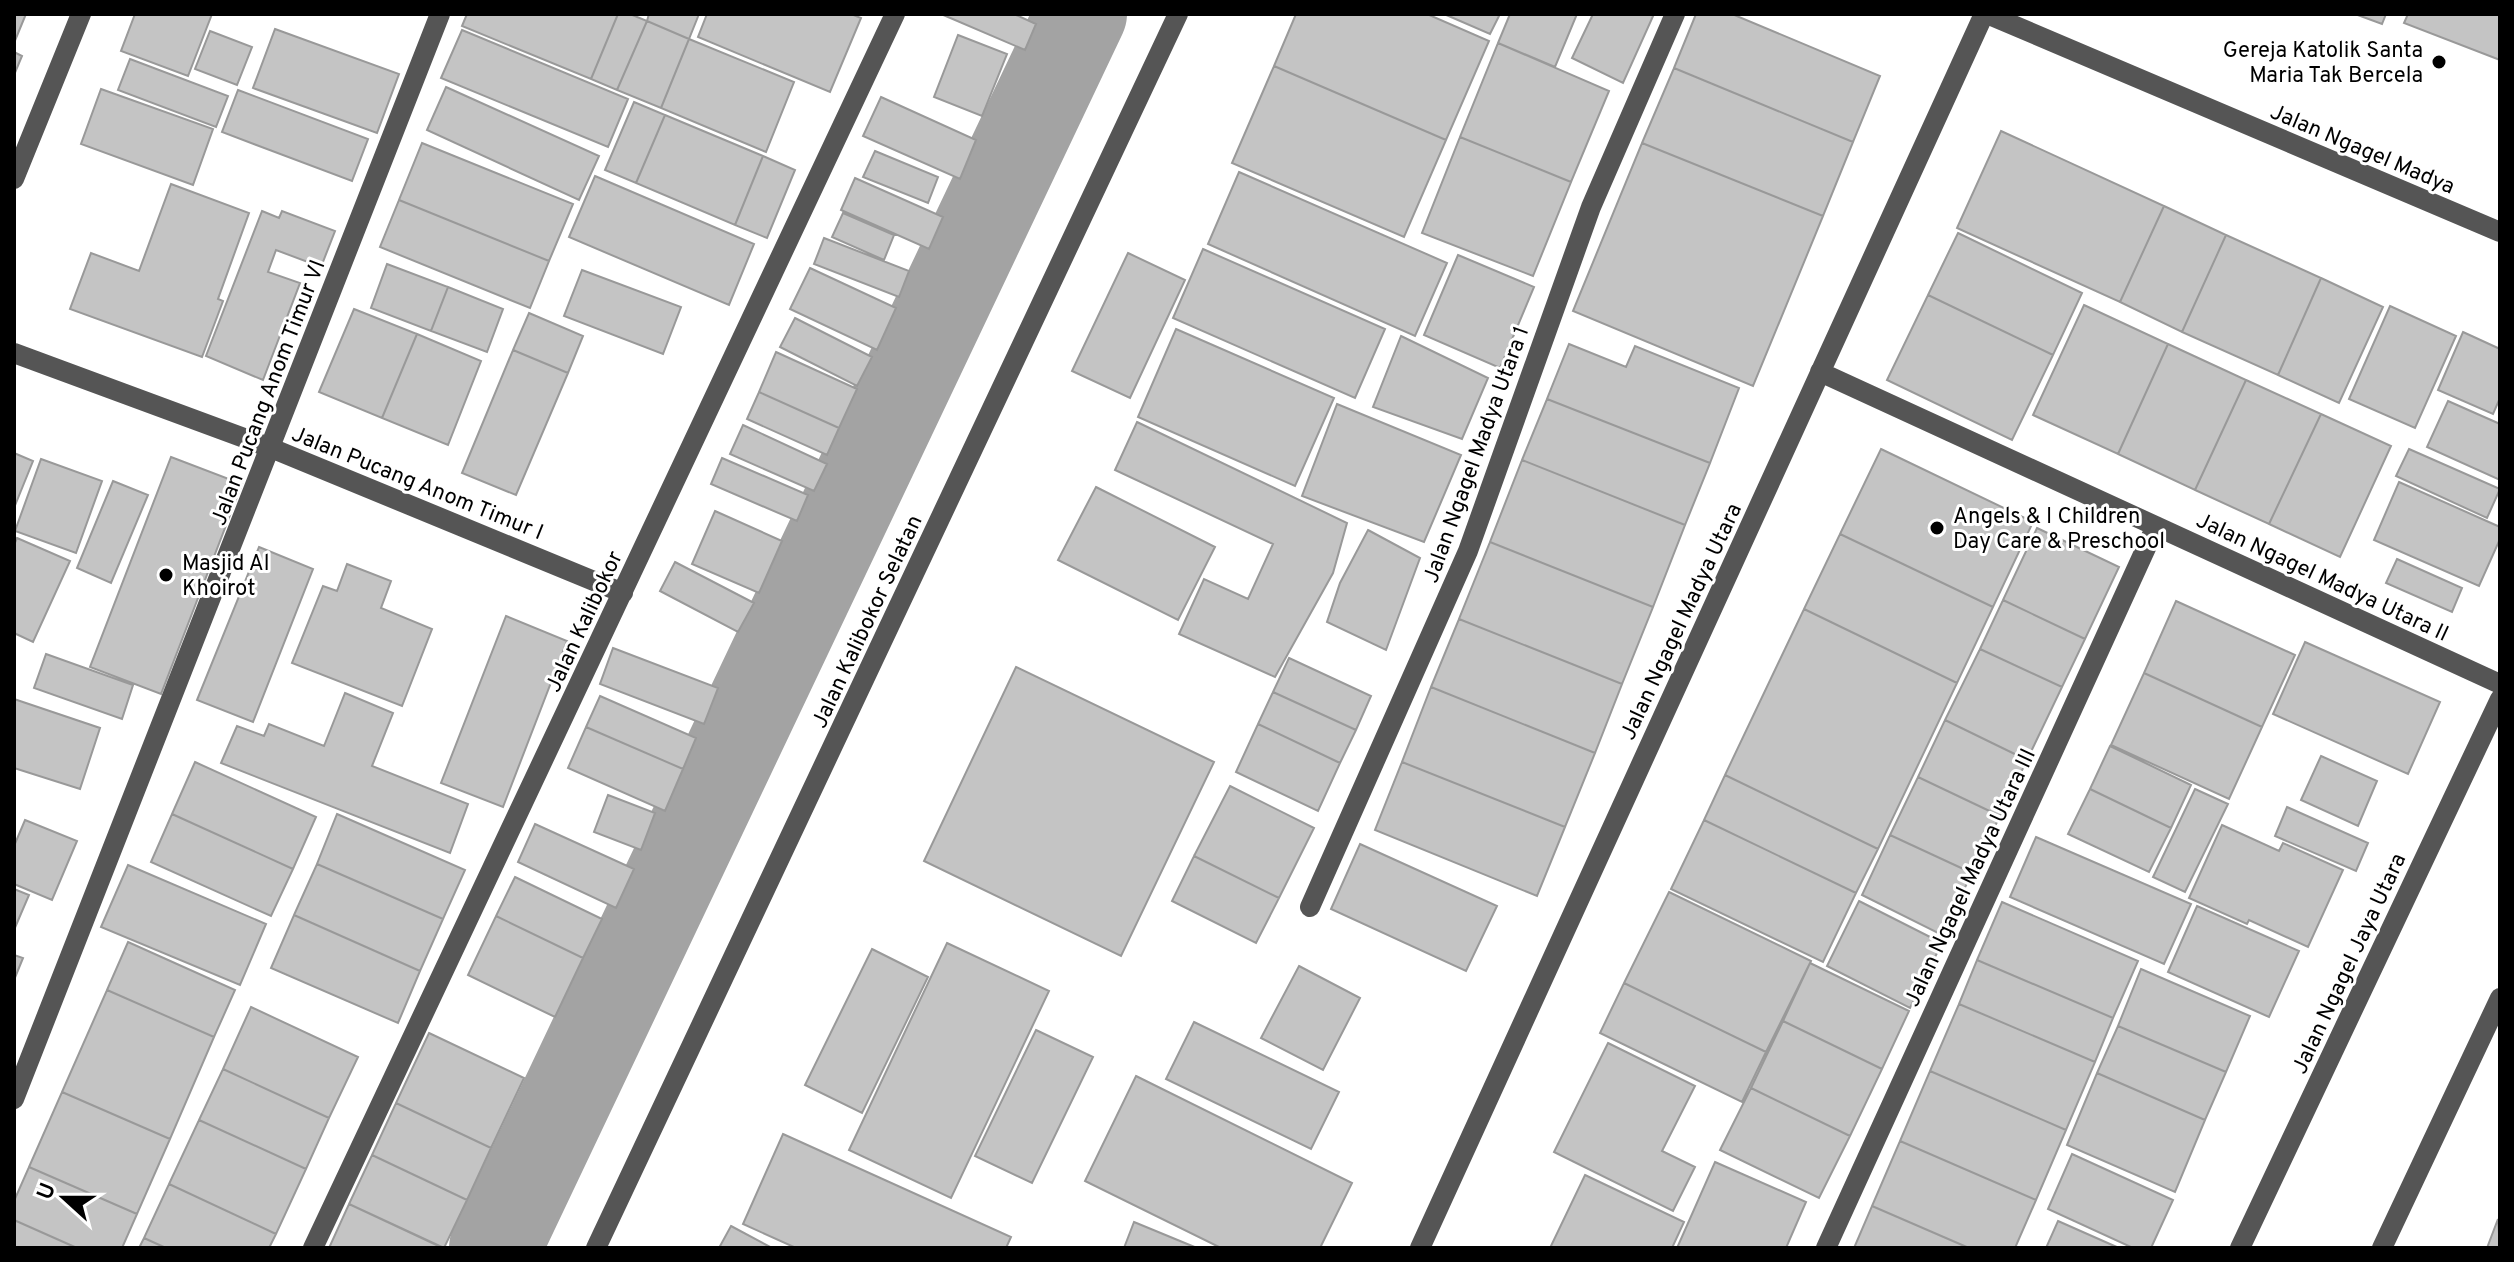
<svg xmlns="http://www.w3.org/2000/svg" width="2514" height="1262" font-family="Overpass,sans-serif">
<rect width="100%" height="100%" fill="#fff"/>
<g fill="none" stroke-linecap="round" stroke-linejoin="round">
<path stroke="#a3a3a3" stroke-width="92" d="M495,1248L1081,14"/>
</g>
<path fill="#c4c4c4" stroke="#999" stroke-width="2" d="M14,14H26L14,43Z
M135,14H212L188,76L121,51Z
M467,14H618L591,79L462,26Z
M618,14H630L647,21L617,90L591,79Z
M649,14H699L689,39L647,21Z
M707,14H851L861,18L830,92L698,37Z
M941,14H1014L1036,24L1025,50Z
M1296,14H1427L1489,41L1446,140L1274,66Z
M1444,14H1500L1490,34Z
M1510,14H1577L1555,67L1498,43Z
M1593,14H1654L1623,83L1572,58Z
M1696,14H1732L1880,76L1853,142L1674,68Z
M2355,14H2386L2382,24Z
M2408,14H2500V60L2404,23Z
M647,21L689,39L661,108L617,90Z
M275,29L399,74L377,133L253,88Z
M462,30L628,99L608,147L441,78Z
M210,31L252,47L237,85L195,69Z
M958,35L1007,54L982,116L934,97Z
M689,39L794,82L766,152L661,108Z
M1498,43L1609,91L1571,182L1460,137Z
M14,52L22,56L14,75Z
M130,59L228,96L216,127L118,90Z
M1274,66L1446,140L1404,237L1232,163Z
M1674,68L1853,142L1823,216L1642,143Z
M446,87L599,156L579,200L427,130Z
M101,89L213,129L193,185L81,144Z
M238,90L368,139L352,181L222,132Z
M881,97L976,140L960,179L863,136Z
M634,102L665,115L636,183L605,170Z
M665,115L763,156L735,225L636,183Z
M2001,131L2164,206L2120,302L1957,228Z
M1460,137L1571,182L1533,276L1422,233Z
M422,143L573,204L549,261L399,200Z
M1642,143L1823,216L1753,386L1573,311Z
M875,151L938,177L928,203L863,177Z
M763,156L795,170L767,238L735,225Z
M1239,172L1447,263L1415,336L1208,244Z
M595,176L754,244L729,305L569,237Z
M855,178L943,217L929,249L841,210Z
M171,184L249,213L218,299L223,301L202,357L70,309L91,253L139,271Z
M399,200L549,261L530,308L380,247Z
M2164,206L2226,235L2182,332L2120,302Z
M262,211L279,218L282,211L335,231L321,267L276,250L268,272L300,283L263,380L206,356Z
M843,213L894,235L884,260L832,237Z
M1958,233L2082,293L2053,355L1928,295Z
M2226,235L2321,278L2278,375L2182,332Z
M824,238L909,271L899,297L814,264Z
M1203,249L1385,329L1355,398L1173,318Z
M1128,253L1185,280L1130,398L1072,371Z
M1458,255L1534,287L1500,368L1424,335Z
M387,264L448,287L431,331L371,308Z
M810,268L896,308L877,350L790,309Z
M582,270L681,307L663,354L564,316Z
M2321,278L2383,307L2339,403L2278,375Z
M448,287L503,309L487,352L431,331Z
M1928,295L2053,355L2012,440L1887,380Z
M2084,305L2168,344L2118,454L2033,415Z
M2390,306L2456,336L2415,428L2349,399Z
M354,309L417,334L382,418L319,392Z
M529,313L583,336L568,373L513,350Z
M795,318L872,357L857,386L780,347Z
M1176,329L1334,398L1295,486L1138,417Z
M2463,332L2500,349V398L2493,414L2438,390Z
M417,334L481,361L448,445L382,418Z
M1401,336L1488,378L1462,439L1373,407Z
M1569,344L1626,367L1635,346L1739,388L1710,463L1547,399Z
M2168,344L2246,380L2195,490L2118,454Z
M513,350L568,373L516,495L462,473Z
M776,352L857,389L839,428L759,392Z
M2246,380L2321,414L2269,524L2195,490Z
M759,392L839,428L827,455L747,419Z
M1547,399L1710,463L1685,525L1522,460Z
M2448,401L2500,424V480L2427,447Z
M1337,404L1461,455L1424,542L1302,496Z
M2321,414L2391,446L2340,557L2269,524Z
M1137,422L1347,523L1333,573L1275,677L1179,634L1204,579L1248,599L1273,544L1115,470Z
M743,425L827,464L814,491L730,454Z
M1881,449L2033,522L1993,607L1840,534Z
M2409,449L2500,489L2487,518L2396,476Z
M14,453L33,461L14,508Z
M171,457L242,484L161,694L90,667Z
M722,458L808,495L797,521L711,484Z
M41,459L102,481L76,553L15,531Z
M1522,460L1685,525L1653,607L1490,542Z
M113,481L148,495L111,583L77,568Z
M2399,482L2500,527V539L2479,586L2374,540Z
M1096,487L1215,547L1178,620L1058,560Z
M715,511L782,541L759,593L692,564Z
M2037,528L2119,567L2085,639L2003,600Z
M1368,530L1420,558L1386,650L1327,622L1340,583Z
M1840,534L1993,607L1957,683L1804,609Z
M17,538L70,561L33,642L14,633V545Z
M1490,542L1653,607L1622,684L1459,619Z
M259,547L313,569L253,722L197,700Z
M2397,559L2462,588L2452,612L2386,583Z
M675,562L754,603L738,632L660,591Z
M347,564L391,581L381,608L432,629L402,706L292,663L323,586L337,591Z
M2003,600L2085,639L2062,687L1980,649Z
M2176,601L2295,655L2262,727L2144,673Z
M1804,609L1957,683L1878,849L1725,775Z
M506,616L567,641L503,807L441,783Z
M1459,619L1622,684L1595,753L1431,687Z
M2305,642L2440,702L2408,774L2273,714Z
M613,648L718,688L704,724L600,684Z
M1980,649L2062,687L2027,760L1945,720Z
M46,654L133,685L122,719L34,688Z
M1289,658L1371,696L1356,730L1273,692Z
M1016,667L1214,762L1121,956L924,861Z
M2144,673L2262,727L2229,799L2111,745Z
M1431,687L1595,753L1565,827L1402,762Z
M1273,692L1356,730L1340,763L1258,724Z
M345,693L393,713L372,766L468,804L450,853L221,763L237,726L264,736L269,724L324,746Z
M600,696L696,738L683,769L586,727Z
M14,699L100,728L80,789L14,768Z
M1945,720L2027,760L2000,816L1918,777Z
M1258,724L1340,763L1318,811L1236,772Z
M586,727L683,769L665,811L568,768Z
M2110,746L2191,785L2171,828L2090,789Z
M2321,756L2377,781L2358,826L2301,800Z
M195,762L316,817L293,869L172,814Z
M1402,762L1565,827L1537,896L1375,830Z
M1725,775L1878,849L1856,893L1704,820Z
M1918,777L2000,816L1972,873L1890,835Z
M1230,786L1314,828L1279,898L1194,856Z
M2090,789L2171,828L2149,872L2068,834Z
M2195,789L2228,804L2185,892L2153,877Z
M608,795L655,813L641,850L594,832Z
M2287,807L2368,843L2356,871L2275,836Z
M172,814L293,869L271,916L151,862Z
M337,814L465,870L443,919L317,864Z
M25,820L77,841L52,900L14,884V846Z
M1704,820L1856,893L1823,962L1671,889Z
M535,824L634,869L616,908L518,862Z
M2222,825L2279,851L2283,843L2343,870L2308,947L2249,920L2247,924L2189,898Z
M1890,835L1972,873L1942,935L1862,895Z
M2036,837L2191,904L2164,964L2010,897Z
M1360,844L1497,906L1466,971L1331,909Z
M1194,856L1279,898L1256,943L1172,901Z
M317,864L443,919L420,971L294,915Z
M128,865L266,924L240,985L101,927Z
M515,877L602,919L583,958L496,916Z
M14,889L29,895L14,930Z
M1669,892L1811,961L1766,1052L1624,983Z
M1859,901L1942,943L1910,1008L1827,966Z
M2002,902L2138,961L2113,1018L1977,960Z
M2197,906L2299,951L2269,1017L2168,972Z
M294,915L420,971L398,1023L271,968Z
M496,916L583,958L555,1017L468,975Z
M128,942L235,990L214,1037L107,990Z
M947,943L1049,991L951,1198L849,1150Z
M872,949L928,977L862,1113L805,1085Z
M14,955L23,958L14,980Z
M1977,960L2113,1018L2095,1062L1959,1004Z
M1810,963L1909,1011L1882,1069L1783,1021Z
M1299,966L1360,998L1323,1070L1261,1038Z
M2141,969L2250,1016L2226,1072L2118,1026Z
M1624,983L1766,1052L1742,1102L1600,1033Z
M107,990L214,1037L170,1139L62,1092Z
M1959,1004L2095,1062L2066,1130L1930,1071Z
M251,1007L358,1057L329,1118L223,1069Z
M1783,1021L1882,1069L1850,1136L1751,1088Z
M1194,1022L1339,1092L1311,1149L1166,1079Z
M2118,1026L2226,1072L2205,1120L2097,1073Z
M1036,1030L1093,1057L1032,1183L975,1156Z
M429,1033L524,1078L491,1148L396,1103Z
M1608,1043L1695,1086L1662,1151L1695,1167L1673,1211L1554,1152Z
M223,1069L329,1118L306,1169L199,1120Z
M1930,1071L2066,1130L2036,1200L1900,1141Z
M2097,1073L2205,1120L2175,1192L2067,1145Z
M1136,1076L1352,1183L1320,1248H1221L1085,1181Z
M1751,1088L1850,1136L1819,1198L1720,1150Z
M62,1092L170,1139L137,1214L29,1167Z
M396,1103L491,1148L467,1200L372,1155Z
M199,1120L306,1169L276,1234L169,1184Z
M783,1134L1011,1237L1006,1248H796L743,1224Z
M1900,1141L2036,1200L2015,1248H1969L1872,1206Z
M2072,1154L2173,1200L2151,1248H2133L2048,1209Z
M372,1155L467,1200L444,1248L349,1204Z
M1715,1162L1806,1202L1786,1248H1677Z
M29,1167L137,1214L122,1248H77L14,1220V1201Z
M1585,1175L1684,1222L1672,1248H1550Z
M169,1184L276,1234L269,1248H166L144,1238Z
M349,1204L443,1248H329Z
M1872,1206L1969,1248H1854Z
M2498,1219L2500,1248H2487Z
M14,1220L77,1248H14Z
M2058,1221L2119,1248H2046Z
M1134,1222L1197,1248H1124Z
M731,1226L772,1248H719Z
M144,1238L166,1248H139Z"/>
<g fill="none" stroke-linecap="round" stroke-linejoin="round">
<path stroke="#555" stroke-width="20" d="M1987,14L2500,232
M14,179L81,14
M14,353L271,448L623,593
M1820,372L2500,684
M1310,907L1468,551L1591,207L1675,14
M14,1099L440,14
M313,1248L895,14
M596,1248L1178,14
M1420,1248L1984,14
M1826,1248L2156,526
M2240,1248L2500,699
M2382,1248L2500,998"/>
</g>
<g fill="#000" stroke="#fff" stroke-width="3">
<circle cx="2439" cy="62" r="8"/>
<circle cx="1937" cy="528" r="8"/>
<circle cx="166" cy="575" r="8"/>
</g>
<g text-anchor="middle" stroke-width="6" stroke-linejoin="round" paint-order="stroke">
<g font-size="22" fill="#000" stroke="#fff" text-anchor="start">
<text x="2423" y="57" text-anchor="end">Gereja Katolik Santa<tspan x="2423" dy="25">Maria Tak Bercela</tspan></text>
<text x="1953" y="523">Angels &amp; I Children<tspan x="1953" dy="25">Day Care &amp; Preschool</tspan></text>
<text x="182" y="570">Masjid Al<tspan x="182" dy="25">Khoirot</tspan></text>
</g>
<g font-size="22" fill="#000" stroke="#fff">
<text transform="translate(2363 148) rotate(23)" y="8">Jalan Ngagel Madya</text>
<text transform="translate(267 392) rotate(-69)" y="8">Jalan Pucang Anom Timur VI</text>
<text transform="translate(1475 454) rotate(-70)" y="8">Jalan Ngagel Madya Utara 1</text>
<text transform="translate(418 482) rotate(22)" y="8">Jalan Pucang Anom Timur I</text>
<text transform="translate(2323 576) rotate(25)" y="8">Jalan Ngagel Madya Utara II</text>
<text transform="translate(583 621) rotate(-65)" y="8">Jalan Kalibokor</text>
<text transform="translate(866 621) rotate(-65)" y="8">Jalan Kalibokor Selatan</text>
<text transform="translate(1680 621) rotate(-65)" y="8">Jalan Ngagel Madya Utara</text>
<text transform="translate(1969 877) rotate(-65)" y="8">Jalan Ngagel Madya Utara III</text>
<text transform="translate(2348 963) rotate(-65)" y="8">Jalan Ngagel Jaya Utara</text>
</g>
</g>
<rect width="2514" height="1262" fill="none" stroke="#000000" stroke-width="32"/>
<g transform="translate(64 1198) rotate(291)" stroke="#ffffff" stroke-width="6" paint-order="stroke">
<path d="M0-6L14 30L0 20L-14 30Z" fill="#000000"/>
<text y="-12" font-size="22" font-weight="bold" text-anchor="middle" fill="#000000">U</text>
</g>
</svg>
